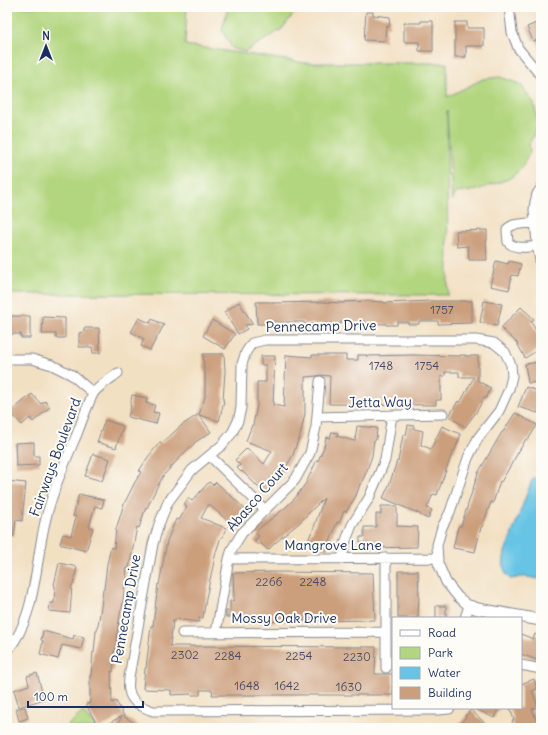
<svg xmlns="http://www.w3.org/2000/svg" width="548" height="735" font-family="Delius,sans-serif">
<rect width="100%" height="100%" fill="#fdfcf7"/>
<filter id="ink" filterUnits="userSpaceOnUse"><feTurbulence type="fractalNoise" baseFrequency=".025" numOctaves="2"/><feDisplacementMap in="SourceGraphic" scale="8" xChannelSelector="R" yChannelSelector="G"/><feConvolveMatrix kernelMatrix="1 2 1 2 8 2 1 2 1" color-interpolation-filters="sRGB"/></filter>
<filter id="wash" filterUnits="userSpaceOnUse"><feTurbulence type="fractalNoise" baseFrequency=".012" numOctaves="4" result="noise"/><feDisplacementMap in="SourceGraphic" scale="16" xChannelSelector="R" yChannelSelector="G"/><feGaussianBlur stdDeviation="0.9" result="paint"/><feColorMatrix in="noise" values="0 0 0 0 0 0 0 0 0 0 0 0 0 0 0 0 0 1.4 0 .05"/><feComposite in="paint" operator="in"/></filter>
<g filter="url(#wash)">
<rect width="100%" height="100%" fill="#f2e0c3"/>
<path fill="#b2d67f" stroke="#66826e" d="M7,7H187L185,45L306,63H447V97L483,79L500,77L520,84L534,103L538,122L533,137L529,144L530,152L521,169L509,179L477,190L456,193L452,201L447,111L448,295L7,294Z
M228,7H291L294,13L282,29L245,52L232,48L222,30Z
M83,712L96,728H65Z"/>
<path fill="#67c4e5" stroke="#417aa2" d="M541,473V579C535,579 527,576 520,577C516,578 514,579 510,579C502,572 503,561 505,552L532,480Z"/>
<g id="blocks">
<path fill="#cb9e7c" d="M366,12H373V15L390,17L389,27L386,26L385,41L364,40Z
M421,21H433V51H419V42H404V23H421Z
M541,21V51L536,40L533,41L527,27Z
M455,22H467V28H484V46H466V57H455Z
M487,230V240H486L487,260H469L468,246L457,247L456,231Z
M496,261L508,264L509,261L521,264L518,276L512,275L509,290L490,286Z
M368,301L384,302V303L431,301H472V323L438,324V321H419V324H408V322H397V325H386V324L365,323V322H341V324H304V322H273L265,323V324H257L256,302H273V303L321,302L344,303V302Z
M484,301L502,304L497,326L480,322Z
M239,302L253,324L245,325L247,329L238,334L224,312Z
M521,307L534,319L531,322L541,339V348L525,358L517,343L501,328Z
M8,316H30V338H21V334H8Z
M43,317L65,318V338H56V334H42Z
M139,318L150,323L152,319L164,325L150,350L141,346L144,339L131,332Z
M212,320L235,334L225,349L203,336Z
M84,328H99L100,353H93L92,347H79V333L84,332Z
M203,354H224L225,371L223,401H224L219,421L199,415L211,432L194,443V444L182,455L163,476L156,489L147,508L146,507L139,528L137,527L129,568H127L122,609H121L117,633L116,651H114L113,672L111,671L112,703L116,701L124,716H123L143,728H116L122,716L100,728H99L86,705L90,703V676H91L93,652L94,653L96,631H97L101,607L103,589H104L107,564L111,547L114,548L116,529L124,504L134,484L141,472L139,471L148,457L160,442L162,443L182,425L199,414V415L205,397V372H204Z
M286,355L312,357V355H346V360H358V355H367L366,356L412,355L460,356V355H465V356H478V381L491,388L486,398H484L477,411L465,427L449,416L458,401L460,403L474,377H459V372H445V376H441V400H436V405L329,404L330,376L320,375L317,376L305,377V414L299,440H298L293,455L279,479L265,494L242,471L241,472L237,468L240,465L235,460L247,448L264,464L272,451L246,441L252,425H253L257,405V382H266V365H261V356H275L273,405L284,407Z
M541,362V382L528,383L525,364Z
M526,387L541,392V405L538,413L518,407Z
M32,394L41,404L45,401L50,407L33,422L30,418L22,425L10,412Z
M132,395L147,398L146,403L155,405L153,412L159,413L156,424L128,417L131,406H130Z
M515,413L537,425L528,440L526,439L501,482L500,481L493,503L491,502L482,527H481L475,552L453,548L458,527L459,526H461L478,473L502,432H503Z
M105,420L123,426L116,448L97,442Z
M408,425L414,426V429L423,431L421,445L431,449L442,426L460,434V437L454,452L453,451L437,495L433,494L427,508L432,510L428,519L420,515V514L383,498L389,485L397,461H398L403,435H406Z
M357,426L377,428L376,440H374L372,456L367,470L361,484H360L356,496L346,512L344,511L339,523L337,522L327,550L307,544L311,533H312L324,498L298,524L275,543L268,550L260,543L258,545L254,541L259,536L255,533L261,527L285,508L295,498L306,483L317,460L318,461L324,447L326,437L330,438L332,432L338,433L337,436L354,441H355Z
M34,442V456H39V465L16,466L15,443Z
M93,454L110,459L102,481L85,476Z
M7,481L26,483L22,521L16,520L14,536L7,535Z
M209,482L213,485L216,482L245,509L231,524L209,504L201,518L226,528L222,538L221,537L216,552L206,598L203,618H199V622L175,619V621H173L170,646L376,647L375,674H393V695H212L213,690H200V695H191V694L171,695V690L143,689L145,668H146L151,626H153L158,584L159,585L167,541L176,519L179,520L187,507L184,505L188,498L192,501Z
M79,494L104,500L102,508L95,506L89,527L93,528L86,551L60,544L63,534L71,536L76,517L73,516Z
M381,506H397V526L418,527L417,547L368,548V543H360V537H364V527H376V514H381Z
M59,563L77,567L73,585H72L70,613L49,611L50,603H54L55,586L54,585Z
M398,571H418L419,596L418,618H398Z
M273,572L373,573L375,620L234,622V617H226V611H230V601L234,600L233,573Z
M436,606H446V618H436Z
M43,631L73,639L74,635L84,637L81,649L62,645L58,659L40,654L43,641L41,640Z
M521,634L533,639L535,634L541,637V659L538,657L537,660L521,654Z
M37,673L44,699L19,707L14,690L29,685L27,676Z
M534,679L537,689L532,691L538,707L532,709L537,722L533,724L534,728H514L512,721L514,720L510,708H521V684Z
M25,707L28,718L19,721L16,709Z
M474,708H499L494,718Z
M471,710L490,728H456L466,717L465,716Z"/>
</g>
</g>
<g filter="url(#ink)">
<use href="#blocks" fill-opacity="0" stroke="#868890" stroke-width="1"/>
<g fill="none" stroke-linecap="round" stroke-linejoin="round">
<g stroke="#868890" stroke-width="11">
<path id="minor" d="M509,7L512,32L518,48L541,76
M541,188L537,194L535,202L534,210L537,243L541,267
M536,222L513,225L508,228L507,231L508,242C515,250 528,247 538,246
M7,359H32L52,365L72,375L93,393
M317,417L443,414
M210,456L265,510
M386,558V668
M229,559L438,558
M342,559L345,543L352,525L369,498L385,460L392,415
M182,633L386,632
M216,633L229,559L232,549L242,533L295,480L310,453L316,427L320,381
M7,651C33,623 35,573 42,537C48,501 63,467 77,434C82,421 87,406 93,394C96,388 112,378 118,373
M521,665L541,669
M450,708L449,709L438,710L153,711C142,707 131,703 129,690C128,686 129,681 129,677L153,544L159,524L168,502L192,470L222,445L232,433L238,421L241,408L242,364L246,352L252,343L265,340H476L494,343L505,352L511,365L512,376L509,389L499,411L478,438L468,458L450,512L442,527L437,545L438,563L446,582L458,597L469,606L465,618"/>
</g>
<g stroke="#868890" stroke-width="13">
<path id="tertiary" d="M469,606L478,609L541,620"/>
</g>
<use href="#minor" stroke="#fff" stroke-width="9"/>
<use href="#tertiary" stroke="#fff" stroke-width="11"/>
</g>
</g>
<g text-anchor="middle" stroke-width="4" stroke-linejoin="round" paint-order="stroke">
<g font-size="12" fill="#474b66">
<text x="442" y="314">1757</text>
<text x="381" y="370">1748</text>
<text x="427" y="370">1754</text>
<text x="269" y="586">2266</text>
<text x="313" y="586">2248</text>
<text x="185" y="659">2302</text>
<text x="228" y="660">2284</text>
<text x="299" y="660">2254</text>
<text x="357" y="661">2230</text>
<text x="247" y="690">1648</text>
<text x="287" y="690">1642</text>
<text x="349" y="691">1630</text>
</g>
<g font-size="14" fill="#1b2f5e" stroke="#fdfcf7">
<text transform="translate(321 326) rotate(-1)" y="5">Pennecamp Drive</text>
<text transform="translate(380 402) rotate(-1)" y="5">Jetta Way</text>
<text transform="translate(55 457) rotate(-70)" y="5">Fairways Boulevard</text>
<text transform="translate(257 497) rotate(-49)" y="5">Abasco Court</text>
<text x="333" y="550">Mangrove Lane</text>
<text transform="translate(126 609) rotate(-80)" y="5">Pennecamp Drive</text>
<text x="284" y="623">Mossy Oak Drive</text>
</g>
</g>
<rect width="548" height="735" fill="none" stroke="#fdfcf7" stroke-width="24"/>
<rect x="392" y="617" width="130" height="92" fill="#fdfcf7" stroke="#a3aaba"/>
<rect x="400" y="630" width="20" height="6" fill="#ffffff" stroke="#a3aaba"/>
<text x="428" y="637" font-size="12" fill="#1b2f5e">Road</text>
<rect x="400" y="647" width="20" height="12" fill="#b2d67f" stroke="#a3aaba"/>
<text x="428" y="657" font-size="12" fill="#1b2f5e">Park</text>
<rect x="400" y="667" width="20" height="12" fill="#67c4e5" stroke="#a3aaba"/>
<text x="428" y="677" font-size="12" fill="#1b2f5e">Water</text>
<rect x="400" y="687" width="20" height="12" fill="#cb9e7c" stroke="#a3aaba"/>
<text x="428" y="697" font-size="12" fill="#1b2f5e">Building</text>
<g transform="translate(46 46)" stroke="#fdfcf7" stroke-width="3" paint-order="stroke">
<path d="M0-3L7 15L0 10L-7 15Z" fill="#1b2f5e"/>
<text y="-6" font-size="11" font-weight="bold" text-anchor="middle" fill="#1b2f5e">N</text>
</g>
<path d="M28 701v6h115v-6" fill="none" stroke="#1b2f5e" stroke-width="2"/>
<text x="34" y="701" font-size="12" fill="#1b2f5e" stroke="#fdfcf7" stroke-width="3" paint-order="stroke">100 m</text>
</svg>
